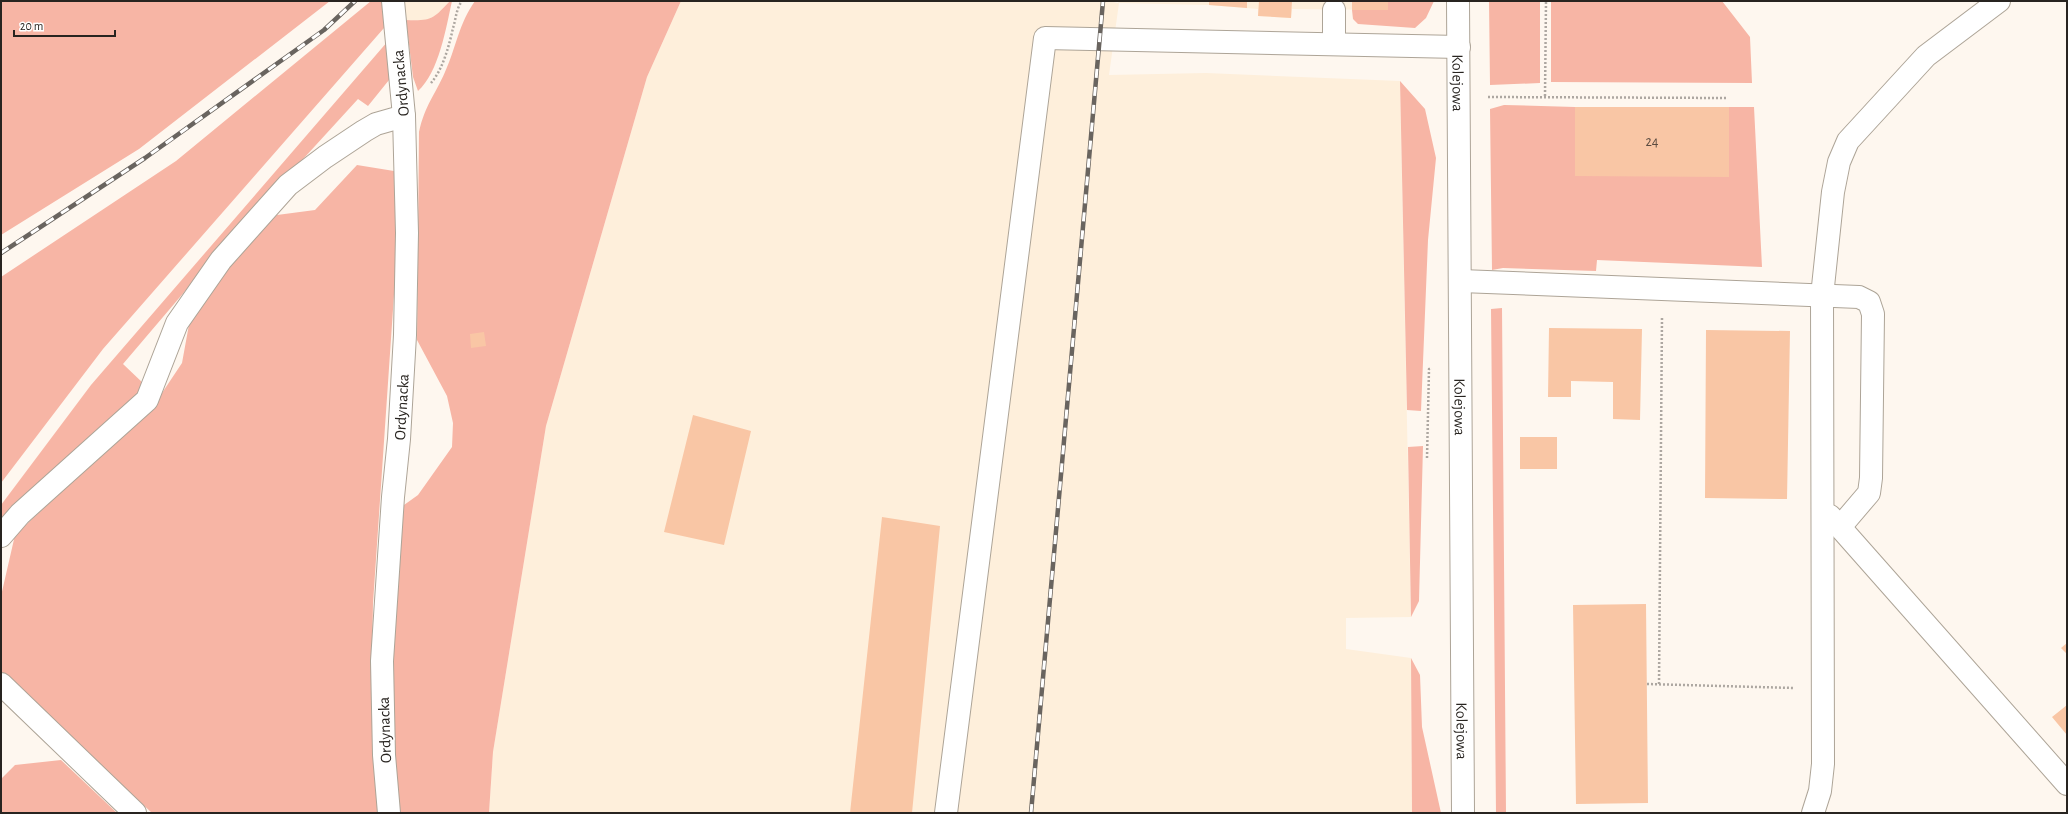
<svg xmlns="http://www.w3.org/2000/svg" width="2068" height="814" font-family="'Alegreya Sans',sans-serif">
<rect width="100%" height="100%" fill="#fef7ef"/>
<path fill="#feefdb" d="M404,1H450L435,17L423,21L406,20Z
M681,1H1109L1118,3L1119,1H1388V10L1292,9L1291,18L1258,16V9L1209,5L1119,3L1109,75L1206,73L1400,81L1411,617L1346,618V649L1411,658L1412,813H489L493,752L546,426L647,77Z"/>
<path fill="#f7b5a5" d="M1,1H330L139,149L1,235Z
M371,1H384V28L103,349L1,483V277L176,161Z
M450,1H452C446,28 439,72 418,91L413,77L406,20C432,21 433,19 450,1Z
M475,1H681L647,77L546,426L493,752L489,813H400C393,747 390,678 393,612C395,576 401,541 404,505L418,495L452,447L453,423L447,396L417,340L419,132C425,105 435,95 445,72C456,48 459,23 475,1Z
M1388,1H1434L1426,18L1415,28L1358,24L1353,19L1352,10H1387Z
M1489,1H1540V83L1490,85Z
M1551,1H1722L1750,37L1752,83L1551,82Z
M388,41L389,80L368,106L358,99L220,250L123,364L144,384L137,397L1,524V505L91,385Z
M1400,81L1425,109L1436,158L1428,240L1421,411L1407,410Z
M1504,105L1575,107V176L1729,107H1754L1762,267L1597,260L1596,271L1503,268L1492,270L1490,109Z
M357,165L394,171L398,236L373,603L371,705L379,813H152L1,672V596L15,535L154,405L182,363L190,319L220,270L277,215L315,210Z
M1502,308L1506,813H1496L1491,309Z
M1423,446L1419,601L1411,617L1408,447Z
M1411,658L1420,675L1422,727L1441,813H1412Z
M61,760L117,813H1V779L15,765Z"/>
<path fill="#f9c6a5" d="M1209,1H1247V8L1209,5Z
M1259,1H1292L1291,18L1258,16Z
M1352,1H1388V10H1352Z
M1575,107H1729V177L1575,176Z
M1549,328L1642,329L1640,420L1613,419V382L1571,381V397H1548Z
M1706,330L1790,331L1787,499L1705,498Z
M484,332L486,346L471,348L470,334Z
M693,415L751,431L724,545L664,532Z
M1520,437H1557V469H1520Z
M882,517L940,526L912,813H850Z
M1646,604L1648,803L1576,804L1573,605Z
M2067,643V654L2061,648Z
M2067,705V735L2052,717Z"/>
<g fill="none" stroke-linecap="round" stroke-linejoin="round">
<g stroke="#ada497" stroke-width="24">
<g id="minor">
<path id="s1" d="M1458,1L1463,813"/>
<path d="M1334,10V44"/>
<path d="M1461,281L1859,297L1869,302L1873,314L1871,478L1869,493L1840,527"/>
<path d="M1830,516L2067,784"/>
<path d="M1,536L20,514L147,400L177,323L221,260L288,185L325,157L364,131L376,124L404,116"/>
<path d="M1,684L135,813"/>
<path id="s2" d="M389,813L384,755L382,661L393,497L399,439L405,335L407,233L404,116L393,1"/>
<path d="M946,813L1045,38L1459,47"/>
<path d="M1813,813L1820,791L1823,764L1822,296L1833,192L1839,162L1848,141L1926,56L1999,1"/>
</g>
</g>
<path stroke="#ada7a1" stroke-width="2.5" stroke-dasharray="2 2" stroke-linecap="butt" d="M431,83C443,69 449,46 453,28C456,19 456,9 462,1
M1545,96L1546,1
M1488,97L1727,98
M1427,458L1429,369H1432
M1647,684L1794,688
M1659,684L1662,317"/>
<use href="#minor" stroke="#fff" stroke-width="22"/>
<g stroke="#69645f" stroke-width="4.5">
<path id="rail" d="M1,253L145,158L324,30L355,1
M1031,813L1103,1"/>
</g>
<use href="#rail" stroke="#fff" stroke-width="3" stroke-dasharray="9" stroke-linecap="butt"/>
</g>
<g text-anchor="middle" stroke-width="3" stroke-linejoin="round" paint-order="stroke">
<g font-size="14" fill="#5c4c41">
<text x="1652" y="146">24</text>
</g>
<g font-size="16" fill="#282420" stroke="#fff">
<text transform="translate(400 83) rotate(-95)" y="6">Ordynacka</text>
<text dy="6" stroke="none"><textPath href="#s1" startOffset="82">Kolejowa</textPath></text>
<text dy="6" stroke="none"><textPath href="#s2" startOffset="407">Ordynacka</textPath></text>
<text dy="6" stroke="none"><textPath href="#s1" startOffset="406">Kolejowa</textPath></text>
<text transform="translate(384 730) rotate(-92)" y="6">Ordynacka</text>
<text dy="6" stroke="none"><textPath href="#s1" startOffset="730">Kolejowa</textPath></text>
</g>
</g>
<rect width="2068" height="814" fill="none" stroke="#282420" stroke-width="4"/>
<path d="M14 30v6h101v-6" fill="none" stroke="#282420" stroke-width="2"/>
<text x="20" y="30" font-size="12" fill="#282420" stroke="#ffffff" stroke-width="3" paint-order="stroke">20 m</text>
</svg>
